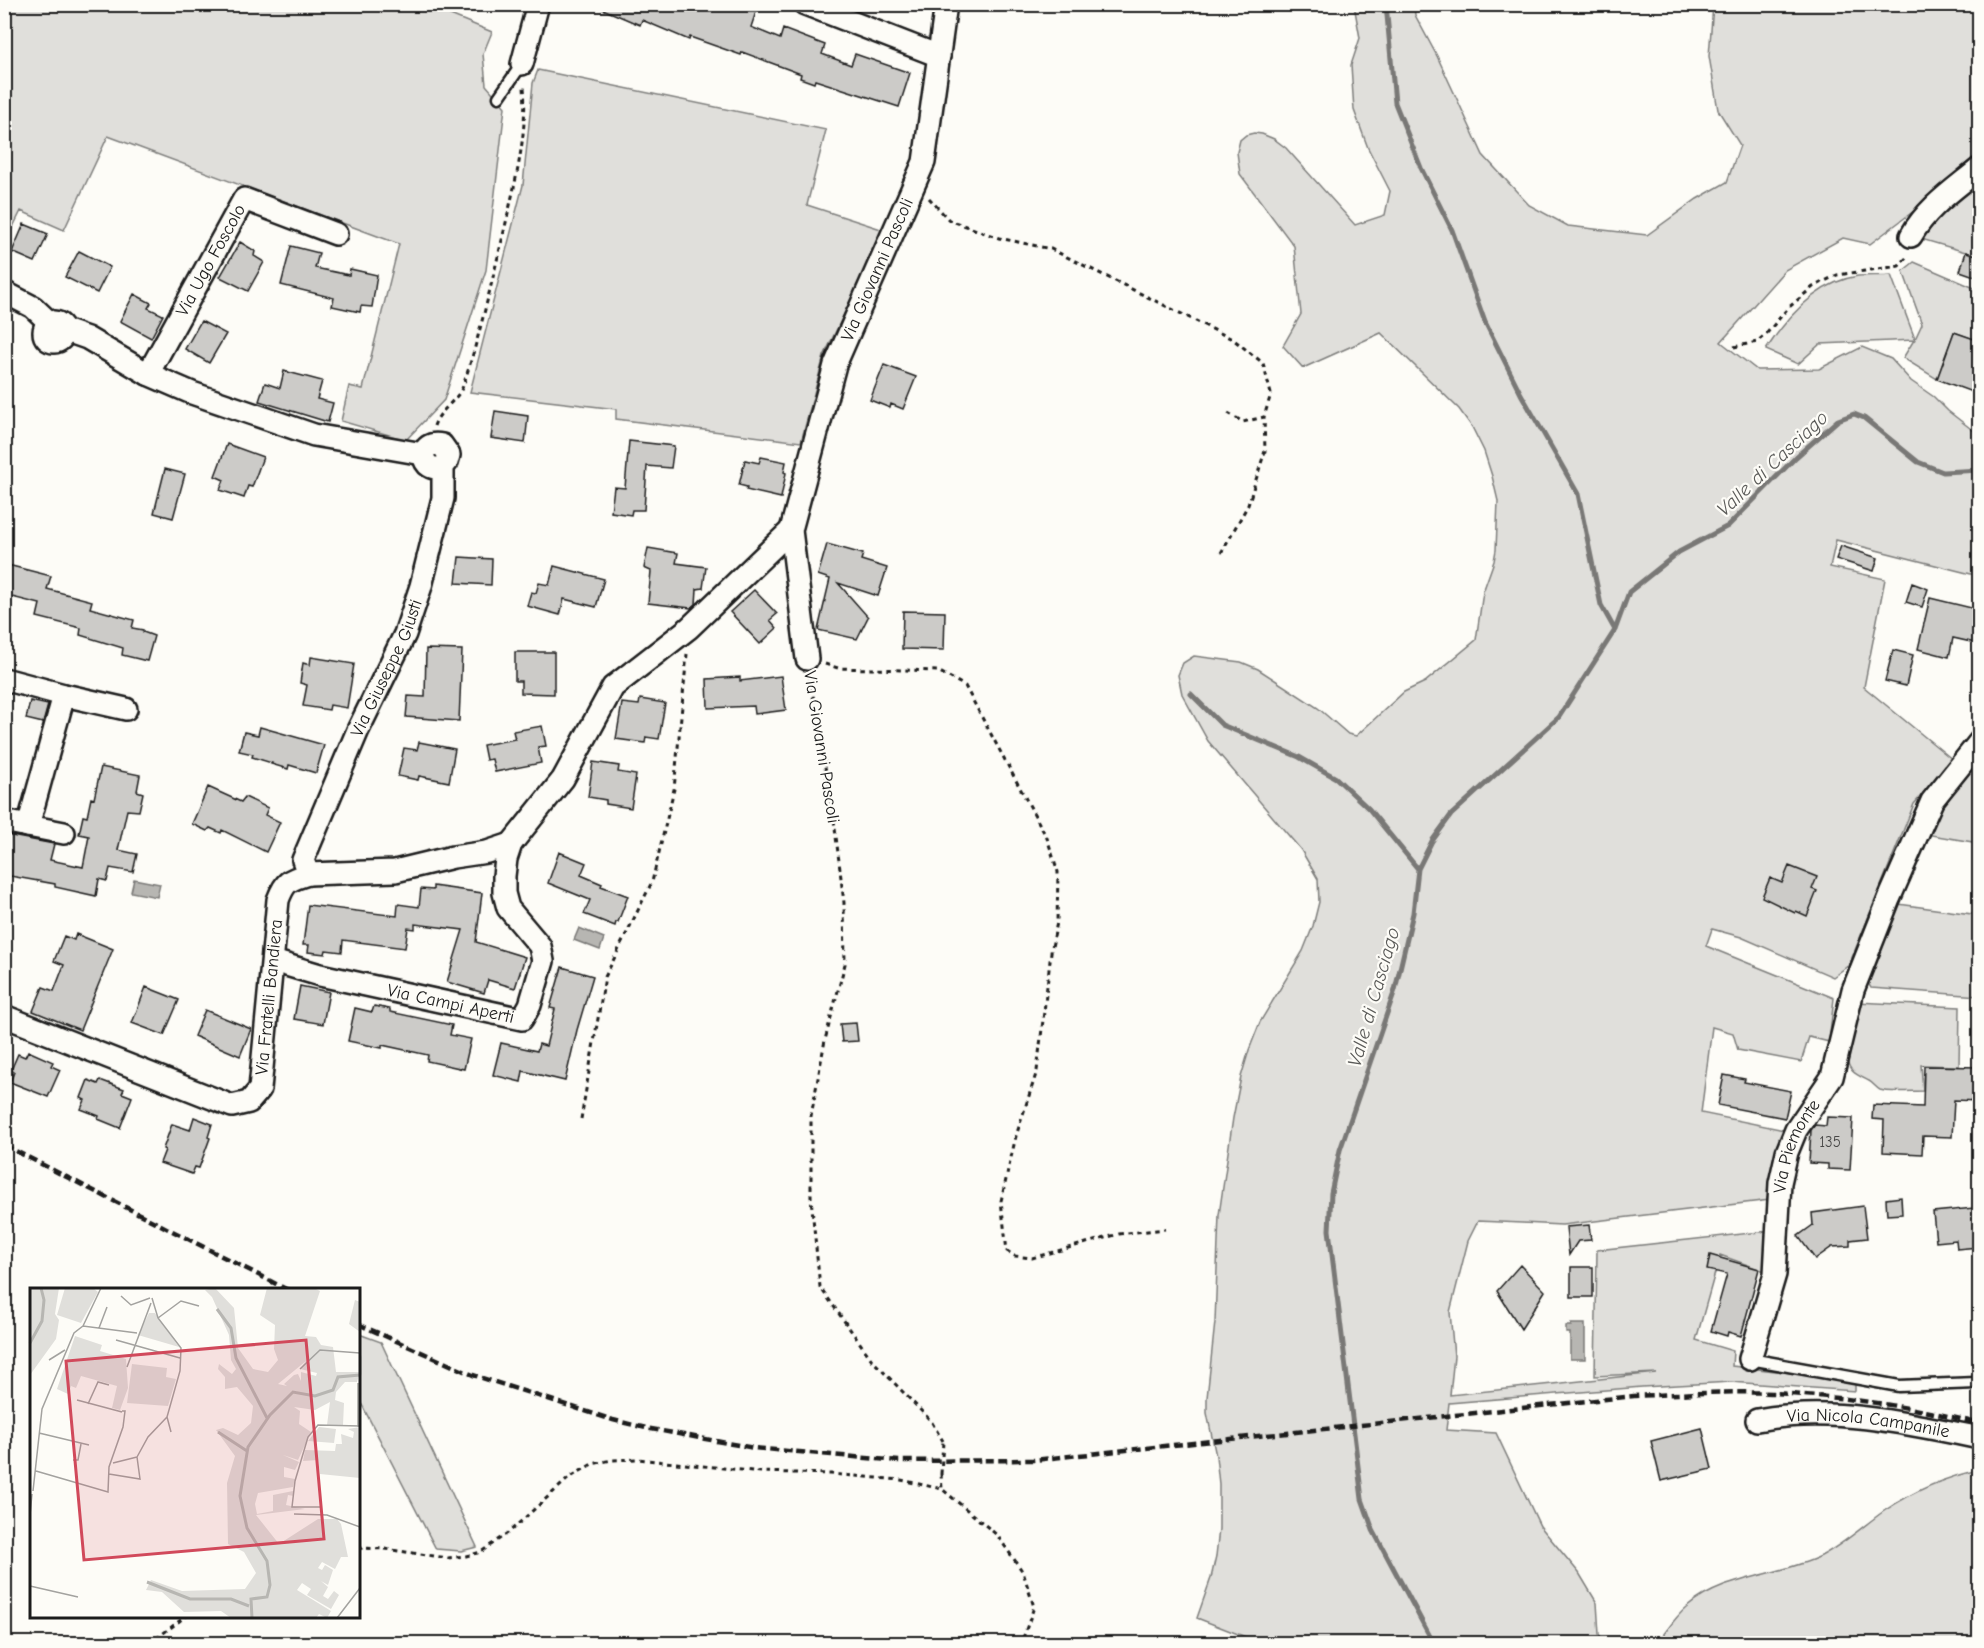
<svg xmlns="http://www.w3.org/2000/svg" width="1984" height="1648" font-family="'Comic Neue',sans-serif">
<rect width="100%" height="100%" fill="#fdfcf7"/>
<filter id="ink" filterUnits="userSpaceOnUse"><feTurbulence type="fractalNoise" baseFrequency=".0167" numOctaves="2"/><feDisplacementMap in="SourceGraphic" scale="12" xChannelSelector="R" yChannelSelector="G"/><feConvolveMatrix kernelMatrix="1 2 1 2 8 2 1 2 1" color-interpolation-filters="sRGB"/></filter>
<g filter="url(#ink)">
<path fill="#e0dfdb" stroke="#7e7e7c" stroke-width="1.5" d="M5,5H426L492,32L483,54L486,85L505,107L486,270L444,400L406,440L341,421L349,386L363,389L399,244L108,136L64,230L21,211L5,243Z
M1354,5H1414L1415,15L1437,56L1483,155L1529,205L1568,226L1647,235L1697,199L1727,182L1740,145L1718,110L1709,56L1713,5H1979V162L1870,244L1843,238L1785,270L1721,342L1757,370L1819,369L1862,347L1891,359L1911,381L1934,397L1948,411L1979,435V576L1836,540L1830,567L1885,579L1864,687L1953,760L1914,804L1849,965L1833,977L1741,937L1712,929L1706,946L1834,998L1829,1042L1809,1037L1801,1062L1738,1050L1733,1033L1712,1027L1701,1113L1789,1131L1770,1200L1562,1225L1478,1221L1468,1241L1450,1312L1454,1356L1450,1395L1656,1373L1595,1376L1597,1250L1769,1231L1770,1273L1720,1255L1696,1340L1733,1351L1732,1366L1784,1372L1855,1383V1391L1731,1382L1642,1387L1449,1403L1446,1430L1496,1433L1540,1526L1579,1573L1597,1603L1599,1634L1603,1643H1261L1197,1618L1211,1578L1216,1556L1219,1529V1484L1216,1456L1207,1413V1398L1215,1322L1219,1215L1233,1118L1241,1077L1249,1050L1260,1022L1303,951L1313,926L1319,902L1318,879L1301,850L1208,741L1182,694L1178,675L1183,663L1194,656L1241,662L1258,669L1318,708L1348,734L1356,736L1404,692L1425,682L1476,640L1483,592L1494,561L1496,550L1498,501L1492,476L1484,451L1472,427L1459,409L1381,333L1303,368L1283,346L1301,314L1294,246L1240,174L1237,152L1240,140L1246,135L1254,133L1262,134L1274,139L1286,148L1355,225L1385,215L1390,191L1368,148L1354,110L1351,65L1360,38Z
M538,70L826,130L807,205L884,230L824,356L801,442L616,419V409L470,392L523,185L533,83Z
M1979,169V256L1911,236Z
M1914,262L1979,290V341L1954,332L1937,379L1903,358L1914,340L1820,344L1798,364L1766,350C1787,317 1817,282 1858,276C1869,275 1881,276 1891,275L1915,339L1922,324L1903,271Z
M1979,752V843L1925,834L1935,806Z
M1891,903L1979,915V996L1871,988L1864,975Z
M1856,1002L1960,1007L1959,1066L1921,1065L1923,1091C1912,1091 1890,1093 1880,1090C1876,1088 1873,1083 1869,1081C1855,1074 1848,1072 1846,1054Z
M359,1334L381,1342L477,1547L461,1551L436,1549L359,1399Z
M1979,1470V1643H1657C1666,1632 1675,1617 1686,1608C1724,1575 1777,1577 1821,1556C1844,1544 1863,1526 1884,1511C1914,1491 1944,1477 1979,1470Z"/>
<path fill="#b7b6b2" stroke="#797876" stroke-width="1.5" d="M134,879L160,884L157,897L131,892Z
M579,928L604,938L600,950L574,940Z
M1571,1324H1585V1359H1570V1333H1566V1326H1571Z"/>
<g fill="none" stroke-linecap="round" stroke-linejoin="round">
<path stroke="#797876" stroke-width="5" d="M1386,4L1395,103L1421,168L1452,230L1485,322L1521,394L1578,494L1601,605L1615,630
M1191,694L1222,725L1299,757L1336,778L1369,809L1418,869
M1434,1644L1373,1530L1362,1499L1329,1230L1331,1193L1340,1150L1395,990L1413,913L1418,869L1432,841L1451,815L1559,717L1615,630L1629,592L1679,552L1728,526L1796,457L1838,420L1854,414L1864,418L1918,462L1943,472L1980,470"/>
</g>
<path fill="#cccbc8" stroke="#1c1c1c" stroke-width="1.5" d="M591,4H743L757,9L751,27L780,39L783,29L825,45L822,54L851,65L855,54L910,73L899,107L815,80L814,83L800,78L801,74L742,52L741,55L690,37L689,40L642,20L640,25Z
M24,224L48,234L35,262L12,252Z
M240,242L255,251L254,256L264,262L248,291L220,277Z
M291,246L319,253L315,268L349,275L350,269L377,275L372,307L361,306L360,312L332,306L334,298L281,285Z
M79,251L110,267L97,293L65,277Z
M1966,252L1980,256V278L1960,271Z
M134,294L151,303L148,308L163,315L151,338L120,321Z
M201,321L226,334L209,363L185,349Z
M1954,332L1980,341V395L1937,379Z
M884,365L916,377L903,409L891,404L890,408L870,400Z
M284,371L322,381L317,399L333,403L328,422L259,401L265,383L280,388Z
M495,411L528,416L525,443L491,438Z
M629,441L674,446L671,468L647,466L644,510H632L631,515L611,512L614,487L625,488Z
M227,444L263,457L252,487L248,486L244,498L220,490L224,480L215,476Z
M761,457L786,462L784,472L786,473L781,498L746,490L747,487L739,485L745,460L759,463Z
M165,469L185,474L173,518L154,513Z
M827,544L863,554L861,560L887,568L878,596L838,583L868,617L857,639L818,630L830,579L818,575Z
M1841,546L1878,558L1874,571L1836,559Z
M648,548L678,553L676,563L706,567L703,588L697,589L696,604L691,608L648,603L651,571L644,568Z
M459,557L492,559L491,585L456,583Z
M4,564L51,576L47,589L92,601L90,608L134,620L132,628L143,630V632L154,636L147,661L122,655L123,648L80,635L81,628L37,617L40,604L4,595Z
M554,566L604,579L596,607L564,599L560,615L527,606L531,592L536,593L539,583L549,585Z
M1912,583L1928,589L1922,607L1906,602Z
M754,590L777,614L770,620L777,628L760,644L730,612Z
M1930,598L1980,610V644L1953,638L1949,657L1918,649Z
M903,611L945,612L944,650L902,649Z
M426,649L462,650L459,721L406,717L408,696L425,697Z
M1893,650L1913,655L1906,686L1885,681Z
M515,652H554V694L521,693V681H515Z
M311,657L354,664L347,708L330,705L329,710L303,706L307,685L300,683L303,663L310,665Z
M781,676L786,710L755,714L754,706L708,708L707,679L740,677V681Z
M640,699L665,703L659,739L646,737L645,743L616,739L622,703L639,705Z
M30,701L48,705L43,723L26,719Z
M542,726L546,746L538,747L541,763L495,772L492,759L486,760L483,745L515,739L513,731Z
M260,727L324,745L316,773L289,765L288,769L271,764L272,763L252,757L253,754L239,751L244,732L258,735Z
M419,742L455,749L449,782L419,776L418,780L398,776L404,748L417,750Z
M593,762L619,766L618,772L636,775L631,808L606,804V800L588,797Z
M101,767L140,775L137,791L143,793L139,811L127,810L118,850L137,854L133,872L110,868L107,881L99,879L96,896L55,887V884L4,875L6,835L54,844L50,860L83,867L89,836L79,834L83,816L87,817L91,798L94,799Z
M208,787L241,802L245,797L268,808L265,815L280,822L266,852L222,830L221,833L210,828L207,831L192,824Z
M559,852L586,863L581,875L602,884L601,886L628,896L618,922H616L615,926L584,914L590,900L548,883Z
M1789,866L1817,877L1812,889L1817,891L1807,916L1796,911L1795,913L1762,897L1770,878L1782,883Z
M433,886L482,893L476,942L525,957L515,988L488,980L484,993L447,982L463,930L415,924V929L408,928L405,948L343,940L342,952L326,950L325,954L308,952L309,945H303L308,905L397,916L398,904L419,907L421,889L433,890Z
M76,934L113,949L80,1030L33,1011L43,987L54,991L64,965L54,961L64,936L74,940Z
M562,967L593,976L577,1030L565,1081L523,1071L521,1082L493,1075L501,1043L537,1051L539,1044L546,1046L555,1009L550,1008Z
M300,986L329,992L323,1024L294,1019Z
M146,987L179,1000L164,1035L132,1023Z
M374,1006L390,1009V1012L452,1025L450,1035L471,1039L464,1069L427,1061L428,1055L382,1045V1048L348,1041L355,1008L372,1012Z
M205,1010L251,1029L240,1056L194,1036Z
M856,1023L858,1041L842,1042L840,1024Z
M28,1051L53,1062L51,1066L60,1070L48,1097L10,1082L14,1072L11,1070L18,1054L25,1057Z
M1924,1066L1980,1067V1101L1954,1100L1952,1137L1923,1136L1922,1154L1883,1152L1884,1120L1872,1119L1873,1105L1923,1107Z
M1724,1075L1745,1079L1744,1082L1791,1091L1785,1118L1718,1105Z
M88,1080L98,1084L100,1080L124,1089L122,1093L132,1097L120,1128L98,1119L99,1116L81,1109L85,1100L81,1098Z
M194,1117L212,1124L208,1137L210,1138L199,1168L195,1167L192,1174L160,1163L165,1150L163,1149L172,1124L190,1130Z
M1827,1117L1853,1118L1850,1170L1828,1169V1164L1809,1163L1811,1130L1815,1125L1826,1126Z
M1901,1197L1902,1214L1887,1215L1886,1199Z
M1863,1206L1867,1238L1850,1240V1246L1832,1247L1815,1259L1798,1236L1813,1225L1812,1213Z
M1974,1208L1978,1247L1957,1249L1956,1240L1936,1242L1933,1212Z
M1589,1225L1591,1240L1578,1241L1569,1255L1566,1227Z
M1710,1255L1759,1269L1741,1336L1728,1332L1727,1336L1711,1331L1727,1274L1707,1270Z
M1520,1265L1545,1291L1521,1329L1497,1291Z
M1571,1267H1593V1297H1571Z
M1702,1428L1712,1469L1661,1481L1651,1441Z"/>
<g fill="none" stroke-linecap="round" stroke-linejoin="round">
<g stroke="#1c1c1c" stroke-width="15">
<path id="lane" d="M499,97L522,64
M1750,1359L1899,1386L1976,1383"/>
</g>
<g stroke="#1c1c1c" stroke-width="26">
<g id="street">
<path d="M805,4L939,56"/>
<path d="M522,64L538,4"/>
<path d="M1911,236C1927,207 1955,189 1980,168"/>
<path d="M4,292L33,307L50,323"/>
<circle cx="54" cy="332" r="10"/>
<path d="M64,330L87,338L148,374L192,393L314,435L423,454"/>
<path id="s1" d="M148,374L244,199L336,234"/>
<path id="s2" d="M807,659L791,530L835,365L924,162L946,4"/>
<path d="M4,679L64,695L126,709"/>
<path d="M4,821L28,826L64,695"/>
<path d="M28,826L64,833"/>
<path d="M308,874L395,871L453,857L487,852L511,844"/>
<path id="s3" d="M273,961L320,975L522,1019L530,1005L543,961L540,946L508,908L504,893V876L506,859L511,844L563,779L613,687L689,628L791,530"/>
<path id="s4" d="M4,1016L232,1106L249,1102L260,1089L278,900C285,881 289,880 308,874L303,860L358,730L405,634L421,586L443,498V467L447,462L449,455L442,445C433,443 427,445 423,454C425,466 432,470 443,467"/>
<path id="s5" d="M1750,1359L1775,1274L1780,1183L1787,1152L1796,1130L1832,1077L1853,990L1889,899L1932,801L1980,741"/>
<path id="s6" d="M1757,1420C1830,1406 1908,1423 1980,1438"/>
</g>
</g>
<path stroke="#1c1c1c" stroke-width="3" stroke-dasharray="4.5 4.5" stroke-linecap="butt" d="M929,198L949,220L999,238L1051,249L1234,340L1263,363L1271,394L1264,417L1243,422L1225,411
M1734,347L1757,342L1767,333L1788,308L1813,287L1837,275L1899,266L1908,256
M434,426C439,410 457,401 463,386C479,338 490,289 502,240C513,191 528,138 524,87
M1221,553L1248,505L1265,451L1264,417
M825,664L838,668L938,671L965,686L1047,838L1058,872L1057,922L1051,952L1037,1071L1016,1136L1001,1201L1007,1251L1015,1256L1032,1258L1119,1234L1165,1229
M810,678L834,820L844,903L845,964L825,1040L811,1116V1198L820,1287L872,1360L931,1421L943,1441
M581,1119L605,977L652,882L674,789L687,654
M941,1474L942,1489
M358,1548L385,1549L448,1558L466,1556L481,1552L509,1532L569,1478L592,1464L612,1460L637,1459L761,1472L831,1474L901,1480L942,1489L997,1535L1023,1572L1034,1607L1021,1644
M149,1644L186,1616"/>
<use href="#lane" stroke="#fdfcf7" stroke-width="10"/>
<use href="#street" stroke="#fdfcf7" stroke-width="21"/>
<path stroke="#1c1c1c" stroke-width="4.5" stroke-dasharray="9 4.5" stroke-linecap="butt" d="M4,1145L288,1290
M358,1324L473,1375L613,1420L646,1428L754,1448L899,1461L1033,1460L1634,1396C1679,1394 1725,1391 1771,1393C1839,1396 1914,1406 1980,1424"/>
<path stroke="#1c1c1c" stroke-width="3" stroke-dasharray="4.5 4.5" stroke-linecap="butt" d="M941,1474L943,1441"/>
</g>
</g>
<g text-anchor="middle" stroke-width="4.5" stroke-linejoin="round" paint-order="stroke">
<g font-size="15" fill="#484847">
<text x="1830" y="1147">135</text>
</g>
<g font-size="18" fill="#1c1c1c" stroke="#fdfcf7">
<text dy="6" stroke="none"><textPath href="#s1" startOffset="130">Via Ugo Foscolo</textPath></text>
<text dy="6" stroke="none"><textPath href="#s2" startOffset="405">Via Giovanni Pascoli</textPath></text>
<text dy="6" stroke="none"><textPath href="#s4" startOffset="736">Via Giuseppe Giusti</textPath></text>
<text transform="translate(822 747) rotate(81)" y="6">Via Giovanni Pascoli</text>
<text dy="6" stroke="none"><textPath href="#s4" startOffset="372">Via Fratelli Bandiera</textPath></text>
<text dy="6" stroke="none"><textPath href="#s3" startOffset="183">Via Campi Aperti</textPath></text>
<text dy="6" stroke="none"><textPath href="#s5" startOffset="220">Via Piemonte</textPath></text>
<text dy="6" stroke="none"><textPath href="#s6" startOffset="112">Via Nicola Campanile</textPath></text>
</g>
<g font-size="20" font-style="italic" fill="#5a5a58" stroke="#fdfcf7">
<text transform="translate(1772 463) rotate(-43)" y="7">Valle di Casciago</text>
<text transform="translate(1373 997) rotate(-74)" y="7">Valle di Casciago</text>
</g>
</g>
<g transform="translate(30 1288)">
<rect width="330" height="330" fill="#fdfcf7"/>
<path d="M0,0H29L25,26L29,32L26,51L0,87ZM35,0H63L68,4L51,35L27,27ZM185,0L204,20L208,60L223,81L238,84L248,72L244,61L245,37L230,27L237,0H284L290,3L275,48L286,49L291,57L303,59L306,84H330L327,94H315L306,104L305,112L314,115L313,137H297L300,114L285,122L264,119L270,123L269,136L281,144L268,172L253,167L269,174L265,182L254,179V189L265,191L263,199L228,205L225,216L227,226L243,223V207L263,203L264,208L258,207L256,217L275,221L226,227L249,256L288,231H307L311,236L318,269H311L305,281L292,274L288,280L292,282L295,277L303,282L298,297L291,293L298,299L293,308L298,311L304,303L309,307L301,321L277,307L281,301L272,295L267,302L301,323L297,330L289,326L286,330H201L191,323L154,324L132,304L116,302L121,292L152,303L215,301L226,285L214,264L198,256L197,195L205,168L186,142L193,140L208,147L221,135L223,118L207,99L195,101V89L188,81L189,76L202,86L206,81L201,72L199,47L182,9L175,2ZM276,73L270,81L287,85L286,88L271,84V93L268,86L264,87L254,96L257,98L248,96ZM325,12L330,14V44L319,36ZM119,25H125L149,59L108,47ZM45,48L72,57L70,63L96,71L98,100L90,122L82,120L87,98L51,88L46,100L41,98L38,106L27,101ZM102,76L137,80L136,89L146,91L138,118L97,115ZM289,139L306,141L304,155L278,153ZM330,139V190L290,186L288,172L273,173L275,162L305,163L306,156H312L311,146L323,150L324,144L318,141Z" fill="#e0dfdb" fill-rule="evenodd"/>
<path fill="none" stroke="#b7b6b2" stroke-width="3" d="M187,21L201,40L206,70L237,130M0,55L12,33L14,12L11,0M188,144L217,163M117,294L160,311H201L219,318M222,330L221,311L237,309L240,297L237,273L217,240L210,208L218,159L240,127L263,104L285,108L303,102L308,89L330,87"/>
<path fill="none" stroke="#a3a29f" stroke-width="1.5" d="M91,8L101,17L120,10M122,10L128,30L151,60L150,83L137,129L141,144M128,30L151,13L169,18M53,38L71,0M69,40L77,19M86,52L150,70M19,72L35,62M97,79L121,15M270,81L290,62L330,65M47,112L92,124M58,116L68,94L79,97M328,139V95M9,145L59,157M107,169L118,149L137,129M43,172H48L51,156M83,175L107,169M6,183L78,204L79,179L93,139L95,123H92M79,186L110,191L107,169M3,203L12,121L44,45L53,38L107,45M290,219H262L265,193L278,149L288,137L330,138M264,226L297,227L330,239M0,227L2,206M0,298L48,309M307,330L330,300"/>
<path fill="#d1495b" fill-opacity="0.15" stroke="#d1495b" stroke-width="3" d="M276,52L294,251L54,272L36,73Z"/>
<rect width="330" height="330" fill="none" stroke="#1c1c1c" stroke-width="3"/>
</g>
<rect width="1984" height="1648" fill="none" stroke="#fdfcf7" stroke-width="24"/>
<rect x="12" y="12" width="1960" height="1624" fill="none" stroke="#1c1c1c" stroke-width="2" filter="url(#ink)"/>
</svg>
